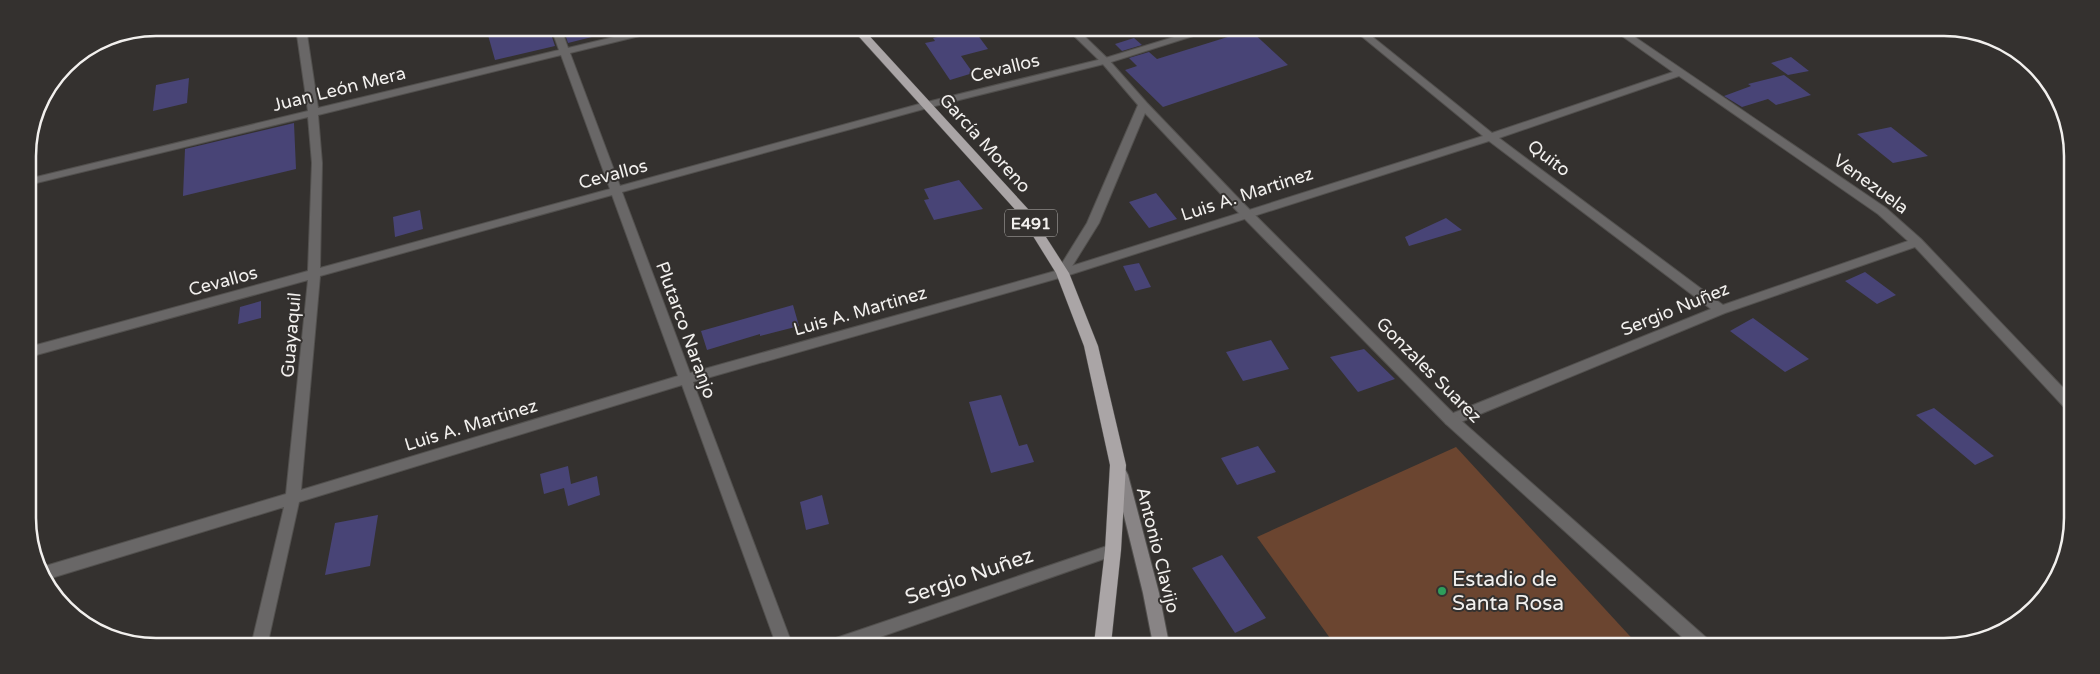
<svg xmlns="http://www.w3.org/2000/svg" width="2100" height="674" font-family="'Varela Round',sans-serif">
<rect width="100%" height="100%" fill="#34312f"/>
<path fill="#6b4530" d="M1456,447L1639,646L1335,645L1257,537Z"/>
<path fill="#484476" d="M486,28H549L555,46L495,60Z
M563,28L599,29L600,35L568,43Z
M968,30H974L988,49L961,56L973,73L950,80L925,43L935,41L933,38Z
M1250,30L1288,65L1163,107L1125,70L1137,66L1129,58L1149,52L1157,59Z
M1134,38L1142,45L1122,51L1115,44Z
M1791,57L1809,71L1788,75L1771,63Z
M1784,75L1811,95L1776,105L1768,99L1742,107L1724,96L1751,86L1748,84Z
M189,78L187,103L153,111L156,85Z
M294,123L296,169L183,196L185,149Z
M1891,127L1928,156L1893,163L1857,134Z
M959,180L983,209L934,220L924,200L929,199L924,189Z
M1156,193L1177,219L1149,228L1129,202Z
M420,210L423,229L395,237L393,217Z
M1446,218L1462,230L1409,246L1405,237Z
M1139,263L1151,287L1135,291L1123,266Z
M1865,272L1896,295L1877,304L1845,281Z
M261,301V318L238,324L240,307Z
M793,305L799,326L760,336V334L707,350L701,331Z
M1753,318L1809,359L1785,372L1730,331Z
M1271,340L1289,369L1243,381L1226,352Z
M1364,349L1395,379L1358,392L1330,357Z
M1001,395L1019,446L1027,444L1034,462L991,473L969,402Z
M1934,408L1994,456L1975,465L1916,415Z
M1258,446L1276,472L1237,485L1221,458Z
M568,466L571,484L597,476L600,495L568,506L564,488L544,494L540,474Z
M822,495L829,524L806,530L800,502Z
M378,515L370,566L325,575L335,523Z
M1222,555L1266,618L1235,633L1192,568Z"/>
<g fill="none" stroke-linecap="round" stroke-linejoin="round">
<g stroke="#52504e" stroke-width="2">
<path id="minor" d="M296,28H306L318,108L559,50L551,28H561L568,48L647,29H662L660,31L570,53L620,186L923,103L1102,59L1197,30H1212L1108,63L931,107L622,192L690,373L1059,270L1483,136L1354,30H1364L1492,133L1673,72L1615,31H1626L1886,208L1921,239L2069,394V408L2064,407L1915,247L1725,313L1456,424L1451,425L1446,424L1444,420L1446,416L1711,309L1489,141L1066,276L693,382L792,644H776L682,385L299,502L268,642H252L284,507L48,579L42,567L286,494L308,280L29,357V347L308,271L312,163L308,117L28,185V179L308,111ZM561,55L610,189L320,268L322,163L318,115ZM1679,76L1878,214L1908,241L1723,305L1499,138ZM612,195L678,376L301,490L320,276Z
M1113,544L1118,546L1120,550L1118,554L860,644H831L833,639L839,637Z"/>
</g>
<g stroke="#52504e" stroke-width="2">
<path id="tertiary" d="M1068,30H1078L1108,59L1147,103L1242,202L1456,416L1710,641L1712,646H1692L1446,424L1234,208L1145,113L1099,223L1066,276H1058L1056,273L1087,223L1138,105L1102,63Z"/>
</g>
<g stroke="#52504e" stroke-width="2">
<path id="secondary" d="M1121,469L1126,471L1128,475L1159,593L1169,644H1153L1143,593L1114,475L1116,471Z"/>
</g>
<g stroke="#52504e" stroke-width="1">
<path id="trunk" d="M852,29H863L1028,209L1069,273L1098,346L1126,465L1121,550L1111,644H1094L1105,550L1110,465L1084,346L1056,273L1020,215Z"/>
</g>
<use href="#minor" fill="#696767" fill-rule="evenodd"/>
<use href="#tertiary" fill="#696767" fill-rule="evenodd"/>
<use href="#secondary" fill="#888485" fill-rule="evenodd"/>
<use href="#trunk" fill="#aaa5a6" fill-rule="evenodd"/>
</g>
<circle fill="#2e9e5b" stroke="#34312f" stroke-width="2" cx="1442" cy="591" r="5"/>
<g text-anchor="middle" stroke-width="4" stroke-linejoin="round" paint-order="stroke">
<rect fill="#34312f" stroke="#b9b7b5" stroke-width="1" x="1005" y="209.5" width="52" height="27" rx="4"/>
<g font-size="16" font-weight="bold" fill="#f2f0ee">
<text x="1031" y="229">E491</text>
</g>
<g font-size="18" fill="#f2f0ee" stroke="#34312f">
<text transform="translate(1005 68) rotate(-14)" y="6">Cevallos</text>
<text transform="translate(339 89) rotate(-14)" y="6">Juan León Mera</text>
<text transform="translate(985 143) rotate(48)" y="6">García Moreno</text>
<text transform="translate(1549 158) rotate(37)" y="6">Quito</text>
<text transform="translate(613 174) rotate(-15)" y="6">Cevallos</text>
<text transform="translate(1871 184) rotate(36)" y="6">Venezuela</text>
<text transform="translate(1247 194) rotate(-18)" y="6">Luis A. Martinez</text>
<text transform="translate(223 281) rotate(-15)" y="6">Cevallos</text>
<text transform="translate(1675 309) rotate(-22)" y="6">Sergio Nuñez</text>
<text transform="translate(860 311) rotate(-16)" y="6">Luis A. Martinez</text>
<text transform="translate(686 330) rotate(70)" y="6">Plutarco Naranjo</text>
<text transform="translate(291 335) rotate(-85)" y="6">Guayaquil</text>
<text transform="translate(1429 370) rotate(45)" y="6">Gonzales Suarez</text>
<text transform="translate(471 425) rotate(-17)" y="6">Luis A. Martinez</text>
<text transform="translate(1158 550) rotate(76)" y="6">Antonio Clavijo</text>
</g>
<g font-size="21" fill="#f2f0ee" stroke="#34312f">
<text transform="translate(969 576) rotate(-19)" y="7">Sergio Nuñez</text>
</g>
<g font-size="21" fill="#f2f0ee" stroke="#34312f" text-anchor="start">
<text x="1452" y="586">Estadio de<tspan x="1452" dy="24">Santa Rosa</tspan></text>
</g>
</g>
<path d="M0 0H2100V674H0ZM156 36H1944A120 120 0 0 1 2064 156V518A120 120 0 0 1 1944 638H156A120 120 0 0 1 36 518V156A120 120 0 0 1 156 36Z" fill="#34312f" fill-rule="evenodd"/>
<path fill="none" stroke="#f2f0ee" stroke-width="2.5" d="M156 36H1944A120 120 0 0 1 2064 156V518A120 120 0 0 1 1944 638H156A120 120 0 0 1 36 518V156A120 120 0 0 1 156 36Z"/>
</svg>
